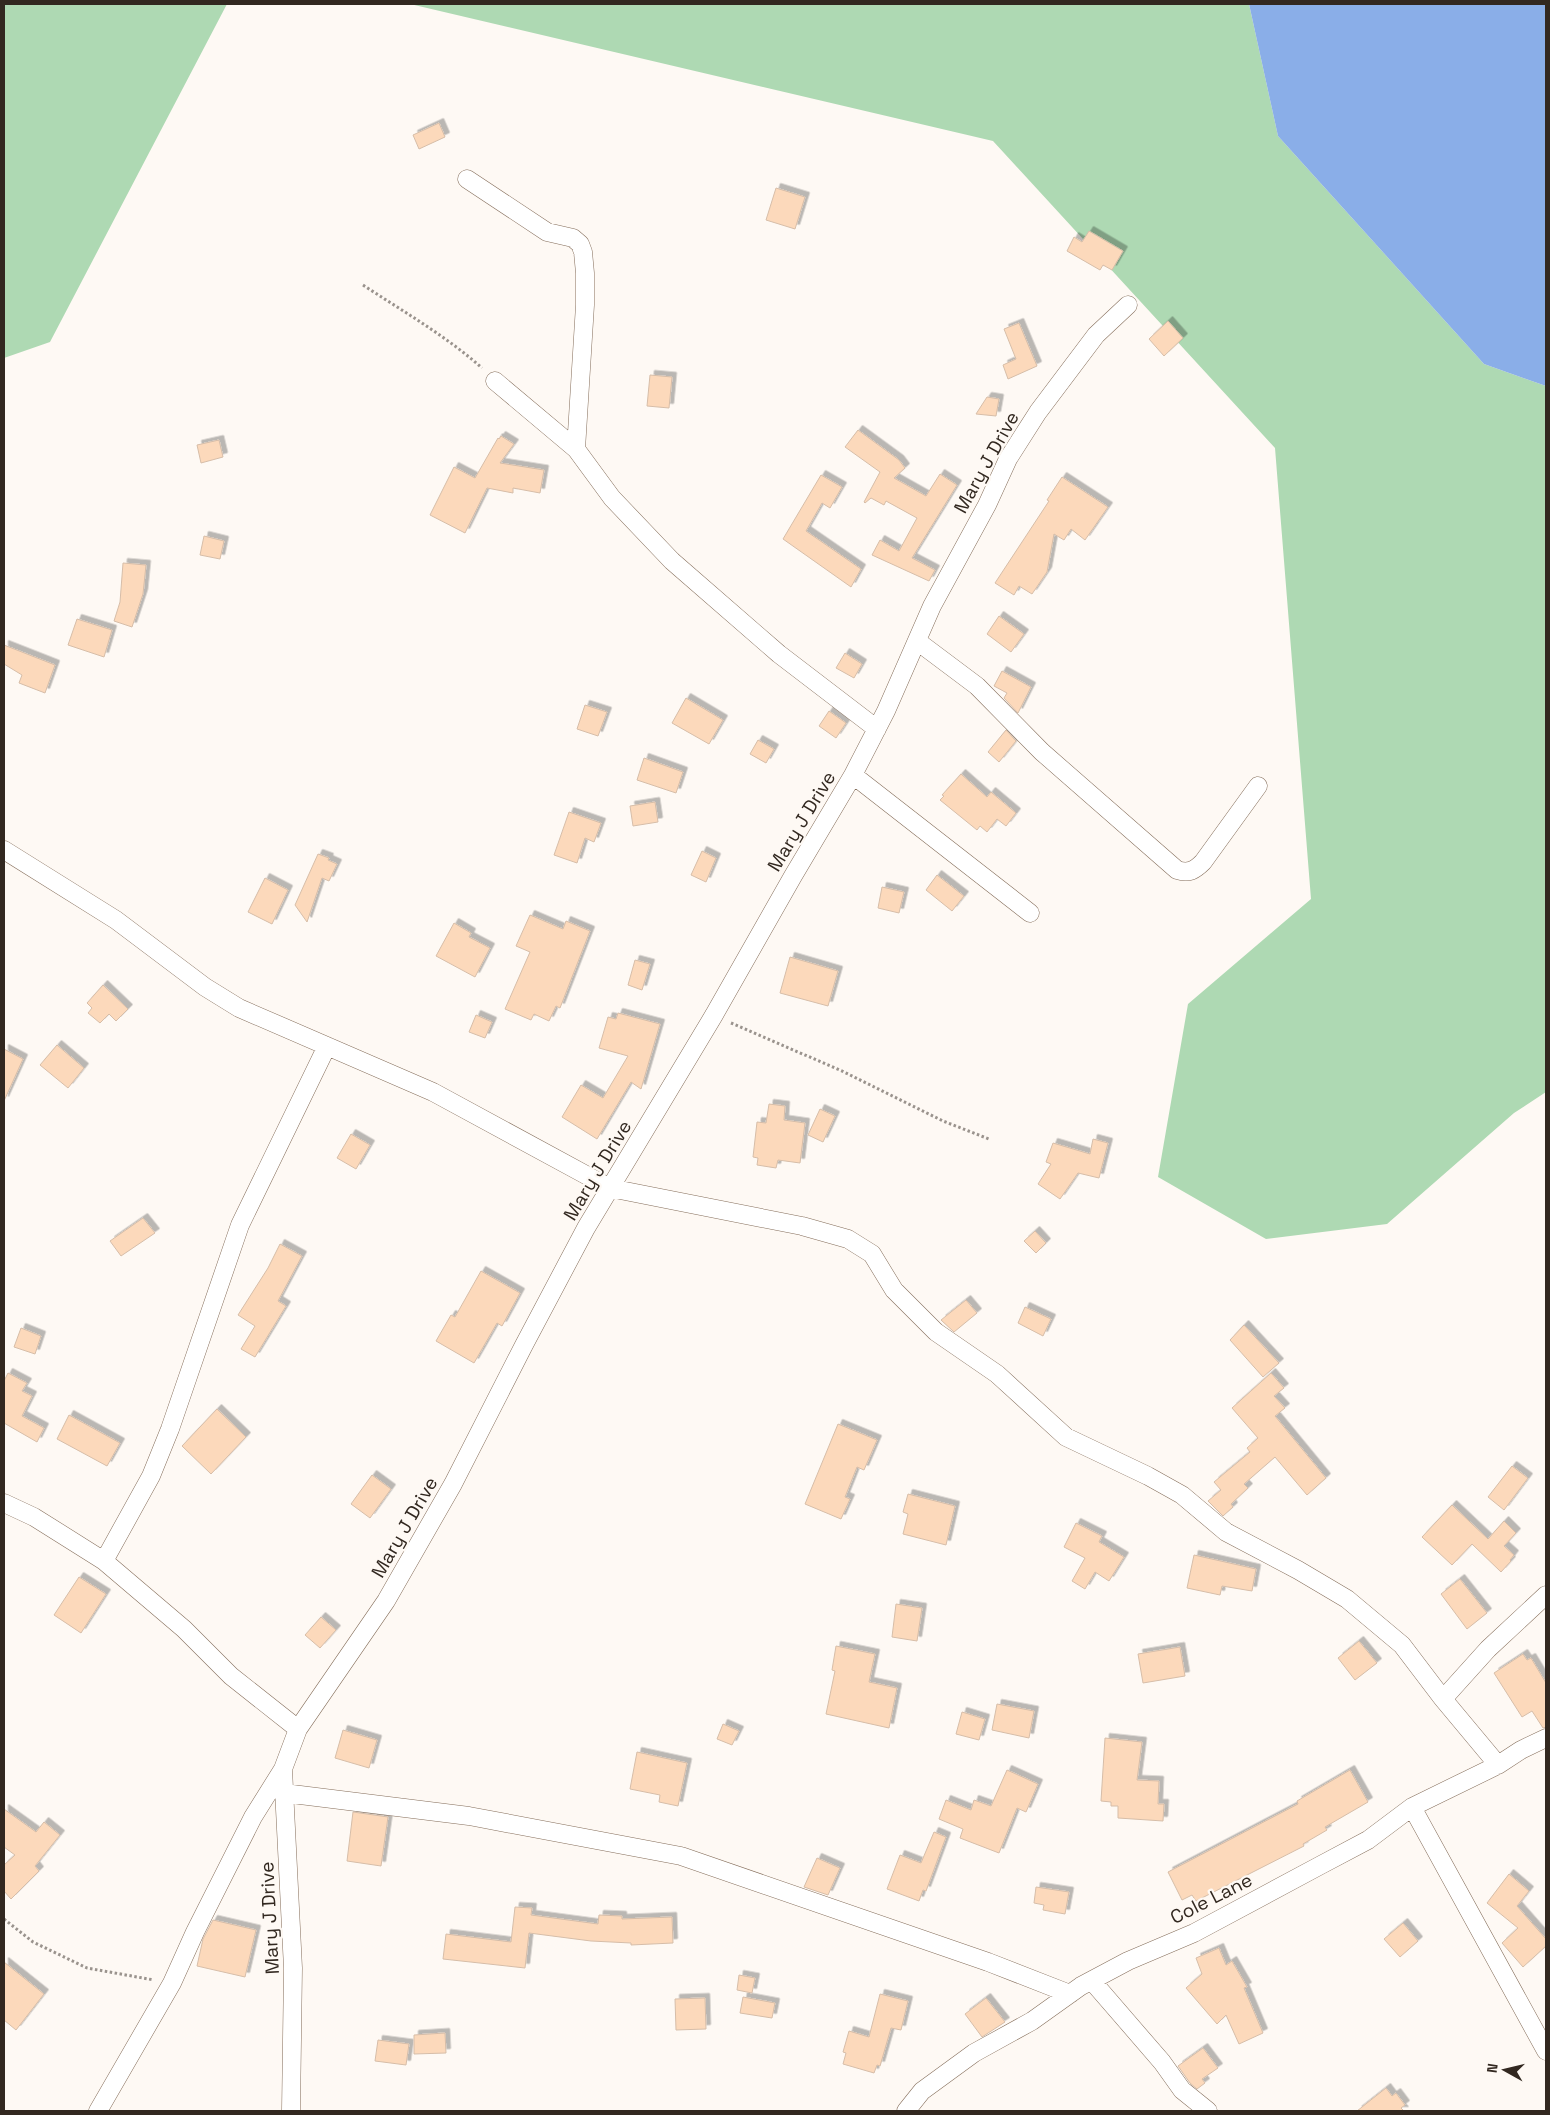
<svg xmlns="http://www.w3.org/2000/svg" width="1550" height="2115" font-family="'Space Grotesk',sans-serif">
<defs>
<filter id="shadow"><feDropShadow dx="4.5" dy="-4.5" stdDeviation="0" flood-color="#0004"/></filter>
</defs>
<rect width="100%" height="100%" fill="#fef9f4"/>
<path fill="#aed9b3" d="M4,4H227L50,342L4,358Z
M410,4H1249L1278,136L1484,364L1546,386V1092L1514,1113L1387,1224L1266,1239L1158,1177L1188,1004L1311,899L1275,448L993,141Z"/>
<path fill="#8aaee8" d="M1249,4H1546V386L1484,364L1278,136Z"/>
<path fill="#fcd9bb" stroke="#d6bda8" filter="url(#shadow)" d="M439,123L445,137L419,149L413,135Z
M776,188L805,197L795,229L766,220Z
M1089,231L1123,251L1112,270L1103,265L1100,270L1067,251L1074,237L1082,242Z
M1168,321L1183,338L1164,356L1149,339Z
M1019,323L1037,366L1008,379L1003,365L1016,359L1004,329Z
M650,375L672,377L669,408L647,406Z
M987,397L999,399L996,416L976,414Z
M858,430L899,460L905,468L894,478L926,496L940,474L957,485L912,558L935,570L929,581L872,555L880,540L899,551L917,518L886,501L884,505L871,498L865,503L864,502L880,472L845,447Z
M501,436L514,444L500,463L544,470L540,493L513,488V493L487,488L465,533L430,515L454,467L475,478L498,438L499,439Z
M219,440L223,457L201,463L197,445Z
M821,475L842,487L830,508L822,503L806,531L861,569L851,587L783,539Z
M1062,477L1108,507L1085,540L1071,529L1064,540L1054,534L1047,572L1032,594L1019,586L1014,595L995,583L1049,501L1047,500Z
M204,536L224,541L220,559L200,555Z
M123,563L146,565L143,594L132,627L114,621L120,602Z
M999,616L1024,634L1011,652L987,634Z
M77,619L112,630L104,657L68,645Z
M4,645L55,665L45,693L19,683L22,675L4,664Z
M845,653L862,664L854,678L836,668Z
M1002,671L1031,687L1018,713L1004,698L1007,693L994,686Z
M686,698L723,720L709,744L672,723Z
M585,705L607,712L598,736L577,729Z
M829,711L846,723L836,738L819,726Z
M1006,730L1016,741L999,762L988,752Z
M758,740L774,749L766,763L750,754Z
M644,758L683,772L676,793L637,780Z
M961,774L987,797L991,792L1016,813L1006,826L997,819L987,832L980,826L977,830L940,800L944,796L942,795Z
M655,802L658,822L633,826L630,806Z
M569,812L601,823L594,842L585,838L577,863L554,855Z
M702,851L716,858L706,882L691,875Z
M318,854L329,858L328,860L337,864L329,881L322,878L307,922L295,905Z
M937,875L964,896L952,911L926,890Z
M265,878L288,890L272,924L248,912Z
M882,887L904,892L899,913L878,908Z
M530,915L563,929L566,921L590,931L560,1008L556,1006L549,1021L534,1014L531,1020L505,1009L530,952L516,946Z
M454,923L471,933L469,937L490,948L475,977L436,956Z
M790,957L838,971L828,1006L780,993Z
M635,960L650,964L642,990L628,985Z
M103,985L128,1009L116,1021L109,1014L100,1023L88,1013L92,1008L87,1003Z
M618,1013L660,1024L641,1089L631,1082L597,1139L562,1117L581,1085L603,1098L628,1056L599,1048L608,1017L616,1019Z
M476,1015L492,1022L485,1038L469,1032Z
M57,1045L84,1068L68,1088L40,1065Z
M4,1049L23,1059L4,1101Z
M769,1104L785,1106L784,1120L805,1123L800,1163L778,1160L776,1168L757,1165L758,1158L753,1157L757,1122L766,1123Z
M820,1109L835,1116L823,1142L808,1135Z
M351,1134L370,1145L356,1169L337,1158Z
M1093,1139L1108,1143L1099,1178L1078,1173L1060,1199L1038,1184L1051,1164L1046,1162L1053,1143L1090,1154Z
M143,1218L155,1233L121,1256L110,1241Z
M1035,1231L1046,1243L1036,1253L1024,1241Z
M280,1244L302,1256L278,1301L286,1306L255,1357L241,1349L255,1326L238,1315L268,1268Z
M481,1271L520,1293L502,1326L497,1323L474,1363L436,1341L451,1315L455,1317Z
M966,1300L977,1313L954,1332L941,1320Z
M1025,1307L1051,1319L1043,1336L1018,1323Z
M1244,1325L1279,1363L1263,1377L1230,1340Z
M21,1328L41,1336L35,1354L14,1347Z
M8,1373L27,1383L22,1391L32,1396L22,1416L44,1428L37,1442L4,1423V1381Z
M1271,1373L1284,1388L1274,1396L1285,1408L1275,1416L1326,1478L1307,1495L1275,1457L1244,1484L1248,1488L1231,1504L1233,1507L1223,1516L1208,1501L1221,1490L1214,1482L1250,1452L1247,1448L1258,1438L1232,1408Z
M217,1409L246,1437L211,1474L182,1446Z
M69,1415L120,1443L107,1466L57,1439Z
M838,1424L877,1440L864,1470L857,1467L845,1497L850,1499L841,1519L805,1504Z
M1512,1466L1528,1478L1504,1510L1488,1497Z
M372,1475L391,1489L370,1518L351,1504Z
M908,1494L955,1506L946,1545L903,1534L908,1514L903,1512Z
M1452,1505L1488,1539L1504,1521L1516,1533L1504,1546L1514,1555L1510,1560L1511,1561L1501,1572L1472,1544L1452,1565L1422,1537Z
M1076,1523L1102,1536L1099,1542L1124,1557L1109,1581L1095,1572L1085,1589L1072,1581L1085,1558L1064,1547Z
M1194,1555L1256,1569L1252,1591L1222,1586L1220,1595L1187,1588Z
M79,1577L106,1594L81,1633L54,1615Z
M1460,1579L1487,1613L1467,1629L1441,1594Z
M896,1604L922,1608L917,1641L892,1637Z
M321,1617L336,1630L320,1648L305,1635Z
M1359,1641L1377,1663L1355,1680L1338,1658Z
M836,1646L875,1654L869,1682L897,1688L889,1728L826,1714L835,1671L832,1670Z
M1180,1647L1185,1676L1143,1683L1138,1654Z
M1523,1654L1527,1660L1531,1658L1546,1683V1727L1543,1728L1532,1711L1522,1717L1494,1673Z
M997,1704L1034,1711L1029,1738L992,1730Z
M962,1712L985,1719L979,1740L956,1734Z
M723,1724L739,1731L732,1745L717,1739Z
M343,1730L377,1740L369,1768L335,1758Z
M1105,1738L1142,1742L1137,1780L1159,1781L1158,1804H1164L1163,1821L1118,1818V1806H1111V1802L1101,1801Z
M637,1752L687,1763L678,1806L659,1802L660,1795L630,1789Z
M1007,1770L1038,1784L1026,1812L1017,1808L999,1853L960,1838L963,1829L939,1819L946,1800L971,1810L974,1800L991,1806Z
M1350,1770L1368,1802L1325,1827L1327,1830L1303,1844L1304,1846L1196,1901L1192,1895L1182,1900L1168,1872L1298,1804L1297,1801Z
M4,1809L36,1832L44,1822L60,1835L35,1866L39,1871L11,1899L4,1891V1865L15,1855L4,1847Z
M353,1812L388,1817L381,1866L347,1861Z
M934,1832L946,1837L926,1891L923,1890L919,1901L887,1889L900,1855L921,1863Z
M817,1858L840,1868L828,1895L804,1887Z
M1509,1874L1529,1891L1517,1906L1546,1939V1946L1523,1967L1502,1943L1518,1928L1487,1903Z
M1036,1887L1069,1892L1065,1914L1043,1910L1044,1905L1034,1903Z
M515,1907L532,1908L531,1915L598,1924L599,1915L622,1916V1919L672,1917L673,1943L631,1945V1943L591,1941L529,1933L525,1968L443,1959L446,1934L511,1942Z
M213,1920L256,1930L245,1977L197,1966L203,1939Z
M1403,1923L1418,1941L1400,1957L1384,1939Z
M1219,1948L1226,1965L1232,1961L1247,1987L1244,1988L1263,2033L1239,2044L1226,2015L1217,2024L1186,1988L1202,1974L1196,1958Z
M4,1962L44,1994L16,2030L4,2020Z
M739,1975L755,1978L752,1993L737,1990Z
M880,1994L908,2001L901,2030L891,2028L880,2066L877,2065L874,2073L843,2064L846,2053L843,2052L849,2031L869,2037Z
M743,1997L775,2003L772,2018L740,2013Z
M705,1998L706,2029L676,2030L675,1999Z
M986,1998L1005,2022L982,2037L965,2014Z
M445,2033L446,2053L414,2054V2035Z
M378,2040L409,2044L406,2065L375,2061Z
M1203,2048L1218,2068L1202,2079L1205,2083L1197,2089L1190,2083L1178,2066Z
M1386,2088L1392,2096L1396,2093L1405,2105L1401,2108L1404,2111H1357Z"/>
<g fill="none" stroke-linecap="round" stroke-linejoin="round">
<g stroke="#856e5b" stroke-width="19">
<path id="minor" d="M467,179L547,232L573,238L580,244L583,252L585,273V305L576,449
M495,381L576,449L612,498L672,561L779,654L877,729
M917,641L977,686L1042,752L1177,870C1189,874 1195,870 1203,862L1258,786
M853,775L1030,913
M4,850L116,920L205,987L239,1008L433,1092L610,1188L802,1226L848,1239L872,1254L894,1290L936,1332L997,1374L1066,1437L1148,1476L1182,1495L1226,1532L1298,1570L1347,1599L1402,1645L1443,1699
M4,1503L34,1517L104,1561L184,1629L231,1676L298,1729
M104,1561L151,1476L170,1429L240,1225L327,1046
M1498,1765L1443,1699L1488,1649L1546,1595
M284,1793L469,1816L681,1856L988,1962L1070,1994
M1412,1807L1546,2051
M1092,1981L1162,2062L1182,2090L1208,2111
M98,2111L172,1983L195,1932L253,1817L283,1769
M291,2111L293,1968L283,1769L298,1729L386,1601L453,1484L524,1345L586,1228L714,1015L793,876L853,775L886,711L932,606L987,505L1008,459L1038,412L1096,335L1128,305
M906,2111L922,2091L974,2053L1032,2021L1081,1986L1128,1961L1194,1933L1319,1866L1368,1840L1412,1807L1498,1765L1521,1750L1546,1738"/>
</g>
<path stroke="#9a938d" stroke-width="3" stroke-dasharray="2.5 2.5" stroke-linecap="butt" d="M363,285C404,312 446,336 482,368
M731,1023L842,1071L943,1121L989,1139
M4,1919L33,1942L87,1968L154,1980"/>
<use href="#minor" stroke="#fff" stroke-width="18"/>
</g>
<g text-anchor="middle" stroke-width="4.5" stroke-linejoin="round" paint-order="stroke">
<g font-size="19" fill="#322820" stroke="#fef9f4">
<text transform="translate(986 462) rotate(-61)" y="7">Mary J Drive</text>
<text transform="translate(801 821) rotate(-59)" y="7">Mary J Drive</text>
<text transform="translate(597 1170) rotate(-59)" y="7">Mary J Drive</text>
<text transform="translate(404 1527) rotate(-60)" y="7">Mary J Drive</text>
<text transform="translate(1211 1898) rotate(-27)" y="7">Cole Lane</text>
<text transform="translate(269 1918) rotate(-93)" y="7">Mary J Drive</text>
</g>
</g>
<rect width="1550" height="2115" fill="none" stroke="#322820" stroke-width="10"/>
<g transform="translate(1505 2070) rotate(278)" stroke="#fef9f4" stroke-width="4" paint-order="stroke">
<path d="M0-4L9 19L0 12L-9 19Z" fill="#322820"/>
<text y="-8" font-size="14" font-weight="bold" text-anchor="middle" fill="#322820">N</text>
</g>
</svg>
